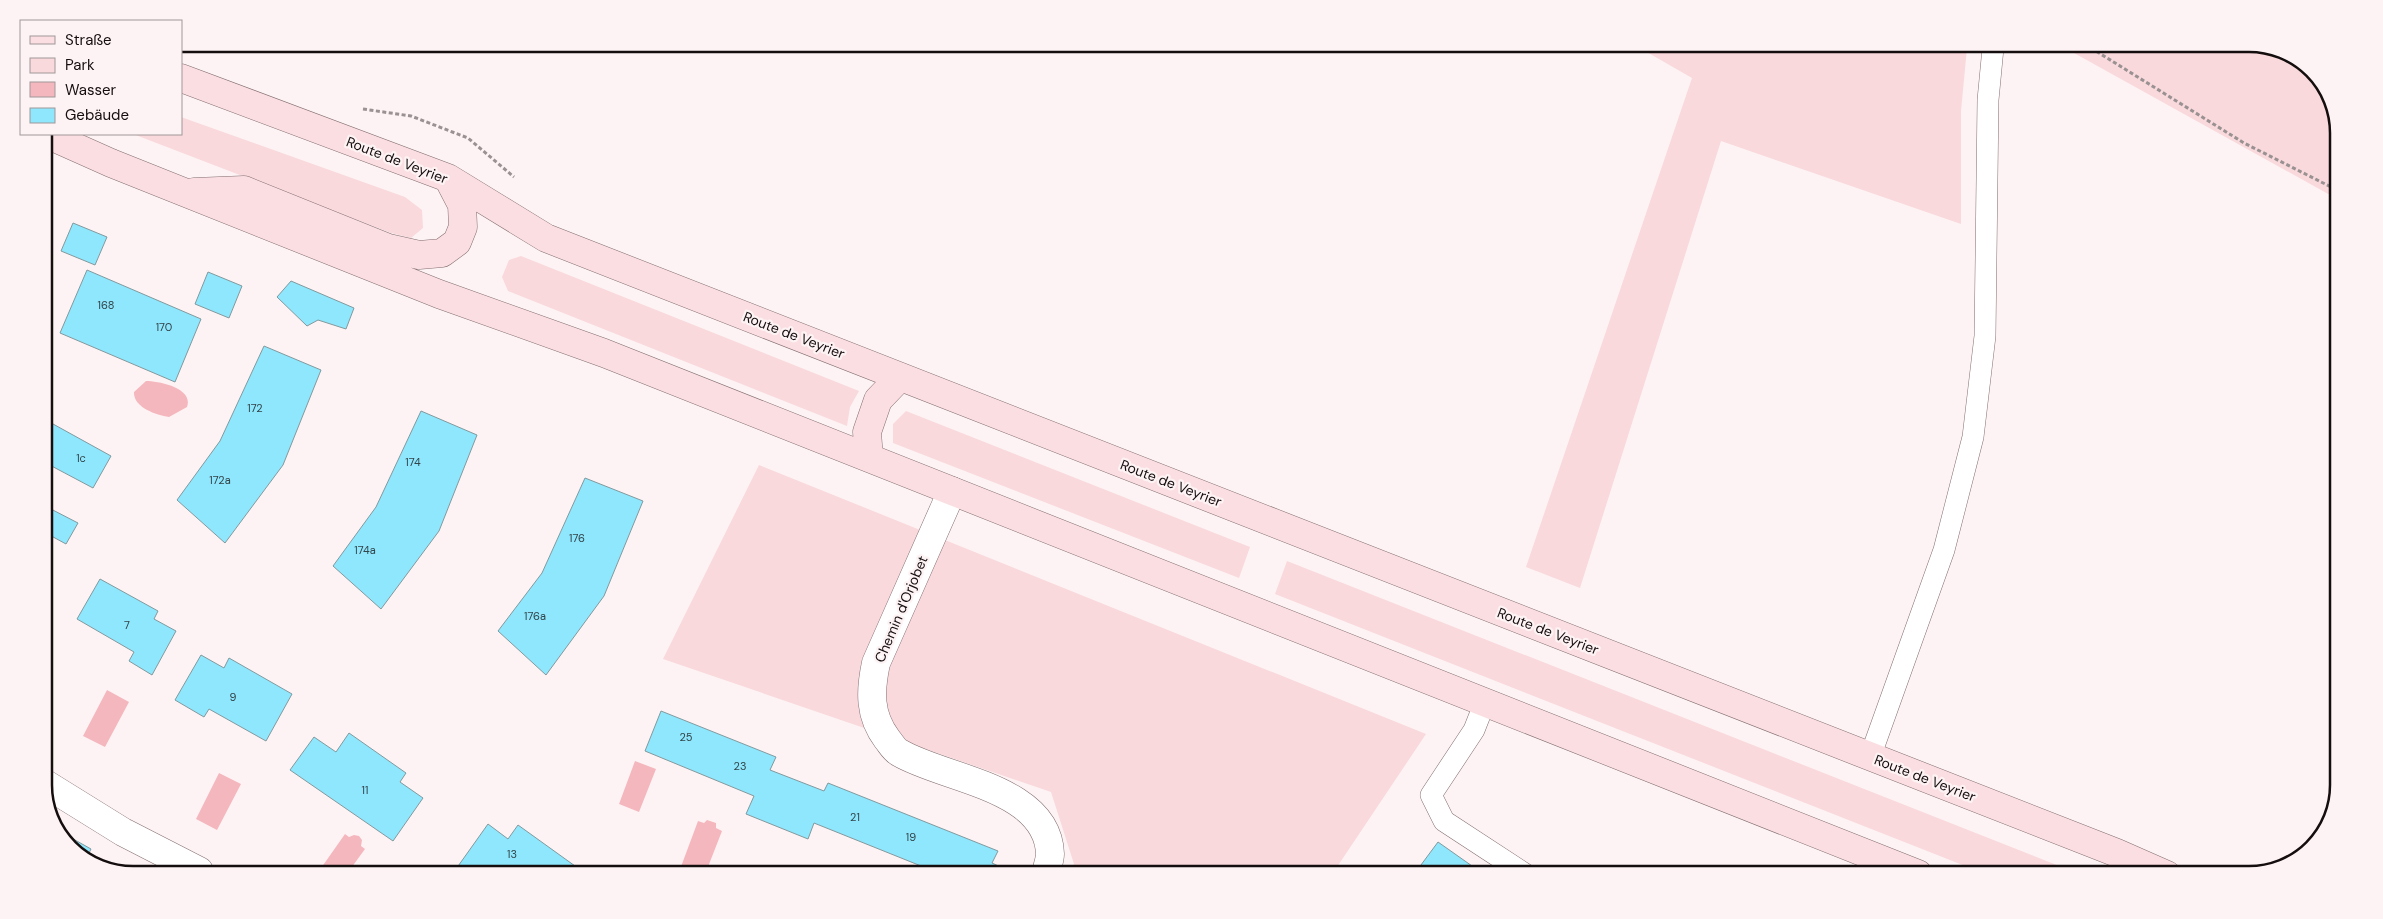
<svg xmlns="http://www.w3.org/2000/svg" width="2383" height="919" font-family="'DM Sans',sans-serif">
<rect width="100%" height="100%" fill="#fdf3f4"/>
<path fill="#f9d9dc" d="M1638,47L1967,48L1961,111V224L1721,141L1580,588L1526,567L1692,78Z
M2065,48L2278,49L2321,79L2339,128V200Z
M181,117L405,197L422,210L423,228L411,238L391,233L133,134H181Z
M521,256L859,391L850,407L847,426L508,291L502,277L509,260Z
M906,411L1250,547L1239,578L893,443V424Z
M759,465L1426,734L1333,873H1069L1074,864L1051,792L663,659Z
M1287,561L2082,875H1988L1275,594Z"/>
<path fill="#f5b7be" d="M146,381C159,381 194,388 187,407L169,417C156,415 133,407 134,392Z
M107,690L129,702L105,747L83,736Z
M635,761L656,769L639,812L619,804Z
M219,773L241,784L217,830L196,819Z
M707,820L716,823V828L722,831L706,872H679L698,821L704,823Z
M345,834L349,837L354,835L359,836L362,840L361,846L365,849L349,871H319Z"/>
<path fill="#8ee7fc" stroke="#82999e" d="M73,223L107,237L95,265L61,251Z
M44,261L51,266L44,276Z
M87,270L201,319L175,382L60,333Z
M208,272L242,286L229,318L195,304Z
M291,281L354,308L346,329L318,320L307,326L277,297Z
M264,346L321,370L283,465L225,543L177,500L220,441Z
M421,411L477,435L439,531L381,609L333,566L376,507Z
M44,419L111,456L93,488L44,462Z
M585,478L643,501L604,596L546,675L498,631L542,573Z
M47,507L78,523L66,544L44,532V513Z
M100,579L158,611L154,619L176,631L152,675L129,661L134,652L77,619Z
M201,655L224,668L229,658L292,694L266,741L209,709L204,717L175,700Z
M661,711L776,757L770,770L824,791L828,783L998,851L992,863L1011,872H936L814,823L808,839L746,814L754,796L645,751Z
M349,733L406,773L400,782L423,798L393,841L290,770L314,737L336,752Z
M488,824L508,839L518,825L582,871H458L456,869Z
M59,831L91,849L87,857L62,840Z
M1438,842L1482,873H1415Z
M1646,868L1661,874H1644Z"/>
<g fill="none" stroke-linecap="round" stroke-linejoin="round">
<g stroke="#836e70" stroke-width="22">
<path id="service" d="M1485,702L1474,730L1431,795L1444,821L1525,874
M1870,757L1944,550L1973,437L1985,336L1988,100L1993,48"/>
</g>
<g stroke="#836e70" stroke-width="29">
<path id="minor" d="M952,491L876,663C870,691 869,715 887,739C891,744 895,751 900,753C944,779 1048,787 1050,854C1050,860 1047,867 1046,873
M44,783L123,832L199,871"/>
</g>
<g stroke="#836e70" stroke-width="29">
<path id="secondary" d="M181,78L448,178L546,238L2117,853L2167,875
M46,134L111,163L439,294L604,353L1918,874
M194,192L244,190L388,248L419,255L442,253L457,242L463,227L462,205L448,178
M869,458L867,432L878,400L900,377"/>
</g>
<path stroke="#9a9192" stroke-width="3" stroke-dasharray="4 2.5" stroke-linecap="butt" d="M2091,48L2244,143L2339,191
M363,109L411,116L468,138L514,177"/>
<use href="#service" stroke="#fff" stroke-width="21"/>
<use href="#minor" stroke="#fff" stroke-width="28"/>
<use href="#secondary" stroke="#fbdee2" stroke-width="28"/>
</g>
<g text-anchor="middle" stroke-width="4.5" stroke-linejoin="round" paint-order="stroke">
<g font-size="11" fill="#33444a">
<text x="106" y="309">168</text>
<text x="164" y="331">170</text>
<text x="255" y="412">172</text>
<text x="81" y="462">1c</text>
<text x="413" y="466">174</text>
<text x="220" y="484">172a</text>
<text x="577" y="542">176</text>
<text x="365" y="554">174a</text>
<text x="535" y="620">176a</text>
<text x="127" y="629">7</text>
<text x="233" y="701">9</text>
<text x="686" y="741">25</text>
<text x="740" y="770">23</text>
<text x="365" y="794">11</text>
<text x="855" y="821">21</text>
<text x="911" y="841">19</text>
<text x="512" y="858">13</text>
</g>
<g font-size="14" fill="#150e0e" stroke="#fdf3f4">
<text transform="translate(397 160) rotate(21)" y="5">Route de Veyrier</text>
<text transform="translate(794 335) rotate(21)" y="5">Route de Veyrier</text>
<text transform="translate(1171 483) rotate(21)" y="5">Route de Veyrier</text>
<text transform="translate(901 609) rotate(-67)" y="5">Chemin d'Orjobet</text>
<text transform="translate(1548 631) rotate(21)" y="5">Route de Veyrier</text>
<text transform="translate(1925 778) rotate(21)" y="5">Route de Veyrier</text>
</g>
</g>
<path d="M0 0H2383V919H0ZM133 52H2249A81 81 0 0 1 2330 133V785A81 81 0 0 1 2249 866H133A81 81 0 0 1 52 785V133A81 81 0 0 1 133 52Z" fill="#fdf3f4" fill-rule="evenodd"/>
<path fill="none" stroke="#150e0e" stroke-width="2.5" d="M133 52H2249A81 81 0 0 1 2330 133V785A81 81 0 0 1 2249 866H133A81 81 0 0 1 52 785V133A81 81 0 0 1 133 52Z"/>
<rect x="20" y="20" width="162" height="115" fill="#fdf3f4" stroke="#a09798"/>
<rect x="30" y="36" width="25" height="8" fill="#fbdee2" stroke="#a09798"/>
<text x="65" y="45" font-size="15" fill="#150e0e">Straße</text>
<rect x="30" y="58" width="25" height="15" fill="#f9d9dc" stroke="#a09798"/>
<text x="65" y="70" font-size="15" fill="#150e0e">Park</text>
<rect x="30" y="82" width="25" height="15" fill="#f5b7be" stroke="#a09798"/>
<text x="65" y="95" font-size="15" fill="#150e0e">Wasser</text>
<rect x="30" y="108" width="25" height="15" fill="#8ee7fc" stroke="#a09798"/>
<text x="65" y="120" font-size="15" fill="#150e0e">Gebäude</text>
</svg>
